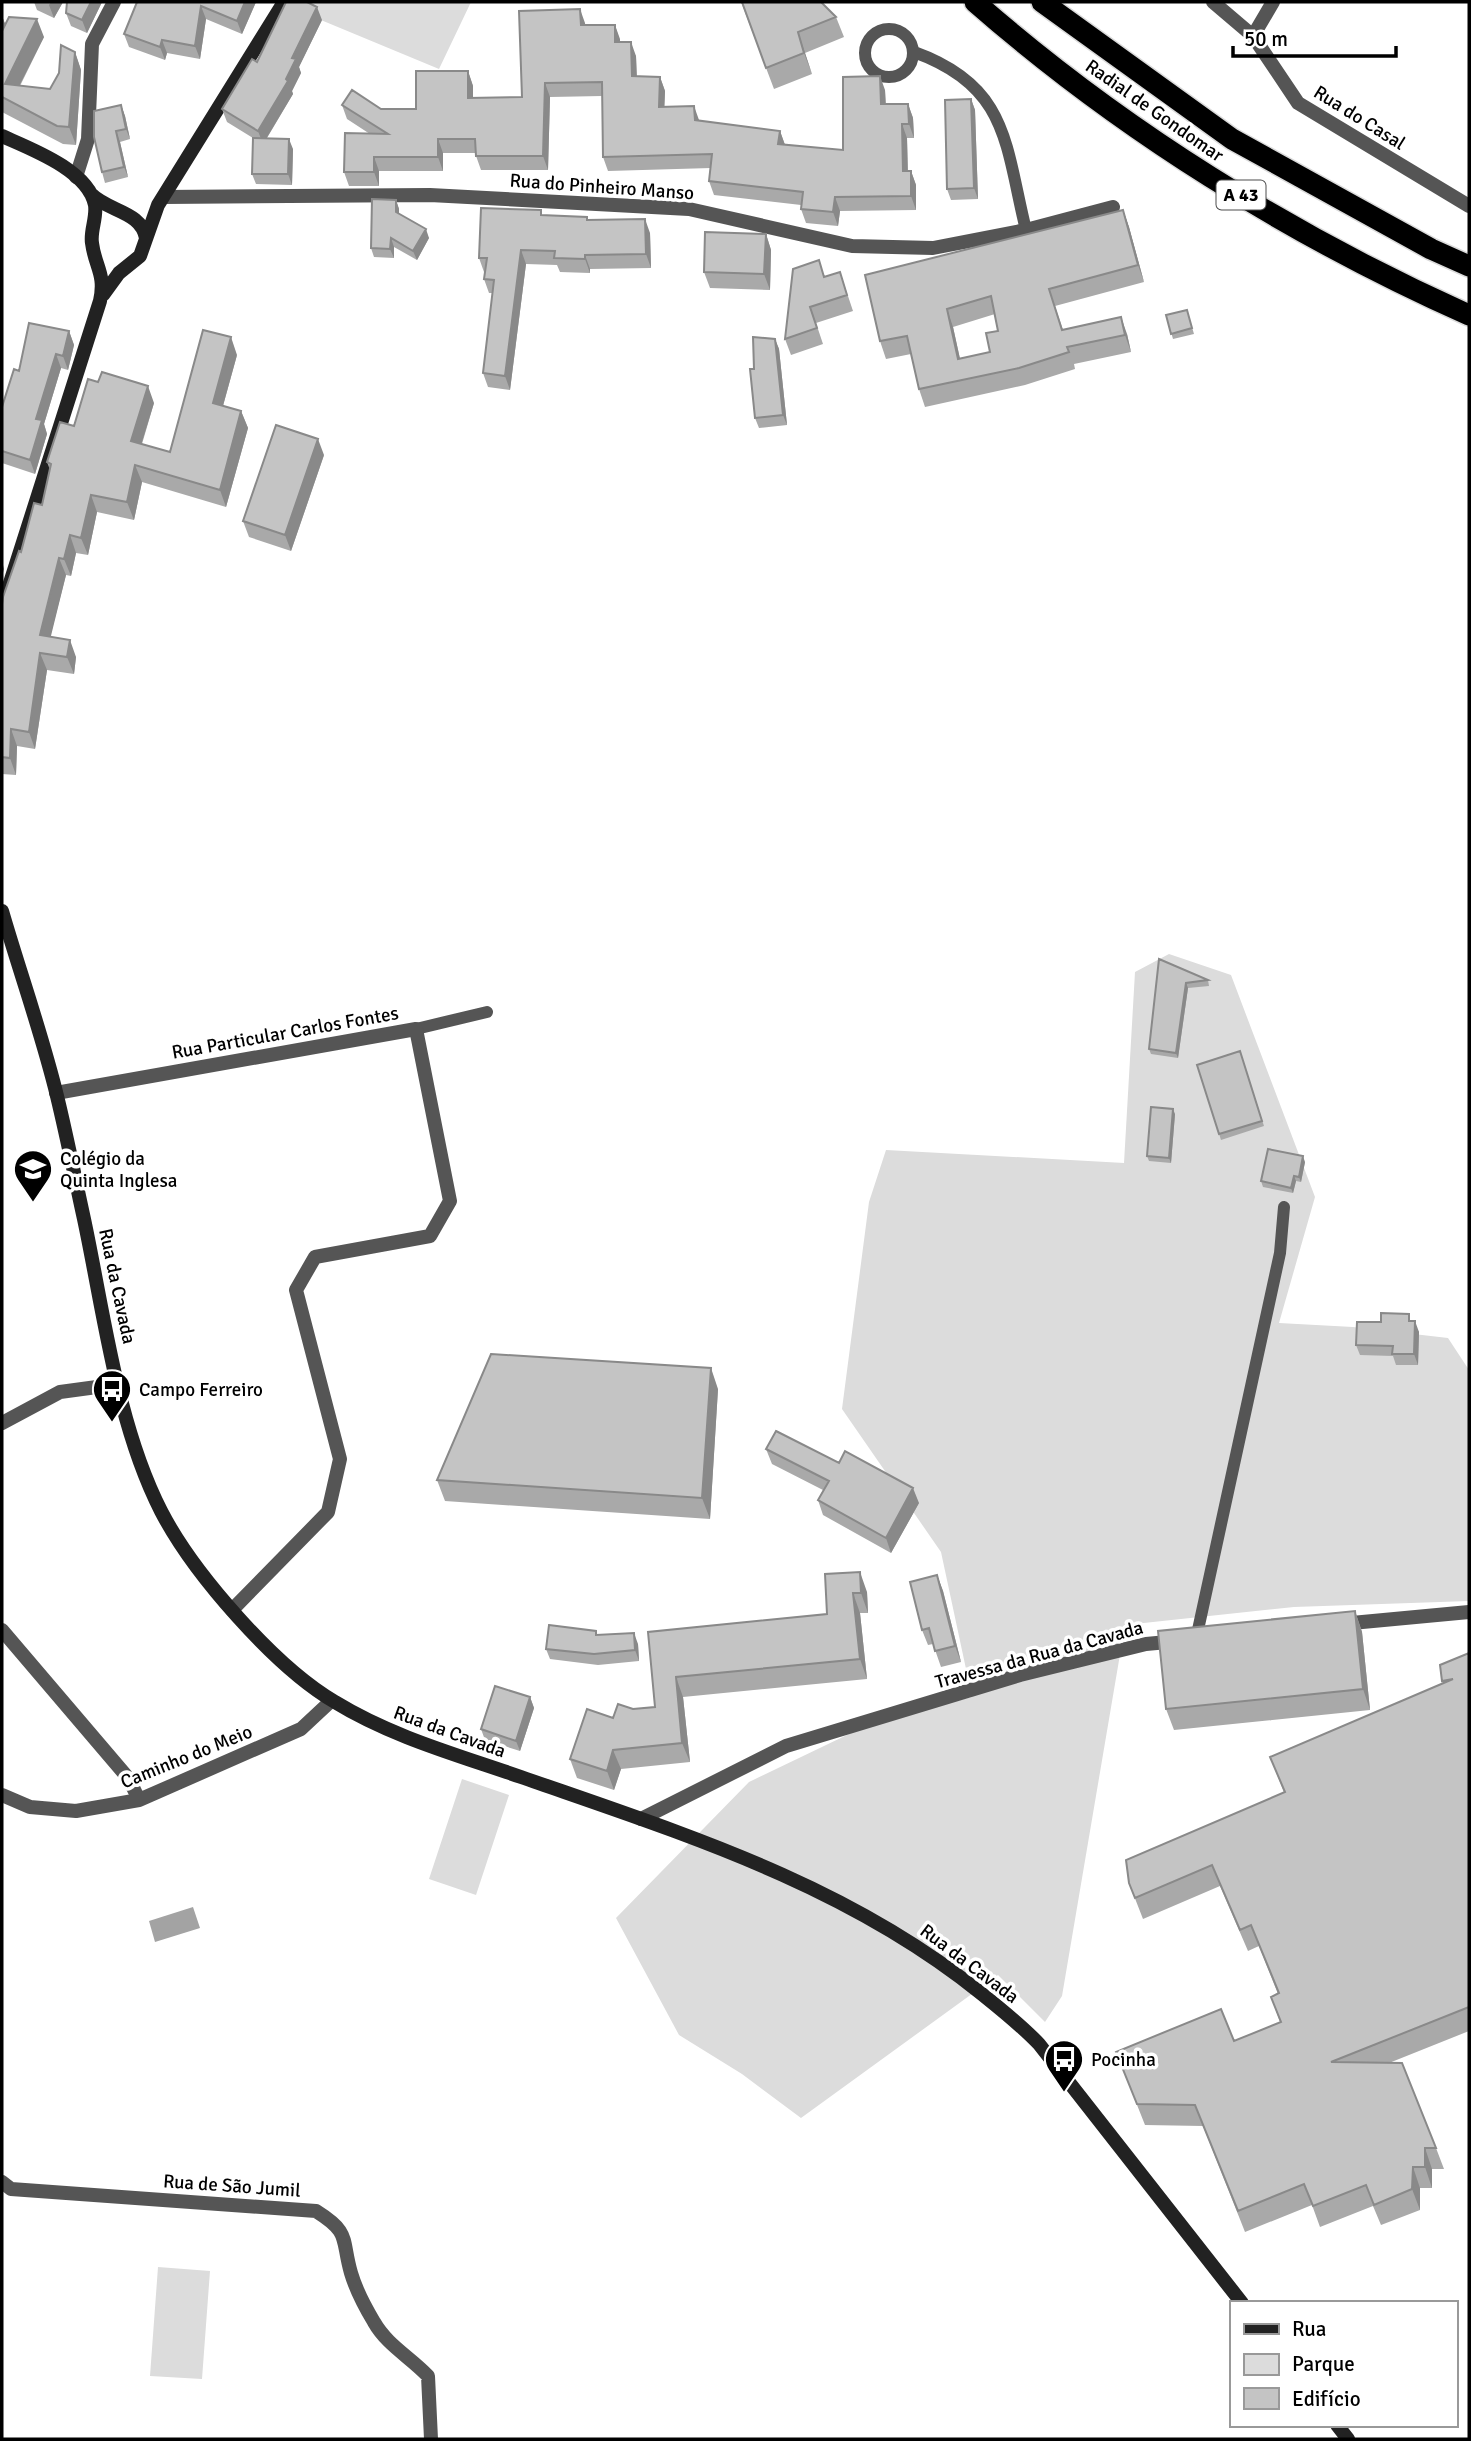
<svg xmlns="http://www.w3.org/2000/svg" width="1471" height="2441" font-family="Signika,sans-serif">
<rect width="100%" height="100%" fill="#fff"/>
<path fill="#dcdcdc" d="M311,2H471L439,69L304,13Z
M1169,954L1231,975L1315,1197L1279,1323L1353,1327L1448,1338L1469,1370V1601L1294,1607L1125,1625L1062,1996L1045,2022L998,1975L801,2118L742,2074L679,2035L616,1918L749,1782L874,1722L972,1697L941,1552L842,1409L869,1202L886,1150L1124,1163L1135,972Z
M462,1779L509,1795L476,1895L429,1879Z
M158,2267L210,2271L202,2379L150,2376Z"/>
<path fill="#a3a3a3" d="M193,1907L200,1928L155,1942L149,1921Z"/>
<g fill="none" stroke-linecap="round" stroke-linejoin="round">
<g stroke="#dbdbdb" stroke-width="24">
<path id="highway" d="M975,2C1121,130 1292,236 1469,315
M1042,2L1232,139L1431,249L1469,266"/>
</g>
<path stroke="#555" stroke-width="12" d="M865 53a24 24 0 1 1 48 0a24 24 0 1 1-48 0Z
M914,52C1009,86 1005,145 1026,230
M416,1029L487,1012
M1196,1639L1280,1253L1284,1207"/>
<path stroke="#555" stroke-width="14" d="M1213,2L1253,36L1273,2
M1253,36L1298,103L1469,206
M76,177L88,139L92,44L114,2
M164,197L430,195L689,209L852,246L933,248L1026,230L1113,207
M56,1093L416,1029L450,1201L430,1236L315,1257L296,1290L340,1459L328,1512L232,1610
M2,1423L60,1392L119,1384
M1341,1624L1469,1612
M2,1630L129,1779L139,1800
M2,1795L30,1807L76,1811L139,1800L301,1729L331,1701
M641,1819L786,1746L1020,1675L1146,1644L1178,1641
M2,2182L11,2189L316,2211C351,2233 341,2238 351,2273C356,2290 365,2307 374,2322C387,2345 410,2357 428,2376L431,2439"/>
<path stroke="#222" stroke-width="14" d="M2,136C31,149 88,170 95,205C97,218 90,231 92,243C95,267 106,274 100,301L2,608
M91,194C109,212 141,211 146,238
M103,295L119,273L140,256L158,205L284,2
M2,911C20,973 42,1034 57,1096C67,1137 75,1178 84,1219C104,1313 117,1425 161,1511C193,1573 275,1667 335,1702C392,1737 458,1755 521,1777C684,1834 846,1884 982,1994C1002,2010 1021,2025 1039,2044L1242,2303
M1337,2425L1348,2439"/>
<use href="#highway" stroke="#000" stroke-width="21"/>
</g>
<path fill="#a9a9a9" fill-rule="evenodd" d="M34,2H63L54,18L37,10Z
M102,2L87,33L71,26L66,13Z
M137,2H256L242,34L206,19L200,59L167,53L165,60L129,47L124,34Z
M741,2L836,17L844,37L805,53L812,74L774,89Z
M2,16L5,24L44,37L20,86L50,89L75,52L81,70L76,145L63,144L2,112Z
M322,20L299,67L301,73L292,91L293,94L267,138L293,149L292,185L256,184L252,174L253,138L227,122L222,109L257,62Z
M585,23V25H615L620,42L636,56L637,76L660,77L665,91L664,107L699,121L780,131L785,145L843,150L885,90L886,104H908L913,118L914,138H907L908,171H911L916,185V210L840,211L838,226L806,223L801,209V205L714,195L709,181L711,168L608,171L603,157L602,96L550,97L548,170H481L475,153H443V171H379V186H349L344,172L370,134L347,119L342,105L381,109H416L468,71L473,86V98L522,97Z
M971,99L975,110L978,199L951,200L947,189Z
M121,105L125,116L130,139L120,142L128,177L105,183L102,172Z
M396,200L399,209V214L429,238L417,260L394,247V258L374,257L371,248Z
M1123,210L1129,227L1144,282L1055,306L1063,330L1127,334L1131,352L1074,364L1075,369L1025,385L925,407L919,389L911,354L886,359L880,341ZM995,314L998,331L990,352L960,359L953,327Z
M543,215L587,217L588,220L650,233L651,268L590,269V273L560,272L557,265L526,264L510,390L488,387L483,373L493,293H489L484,279L485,272H484L479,258Z
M766,234L771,250L770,290L710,288L704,272Z
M840,272L853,311L816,323L823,344L791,355L785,339L825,277Z
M1187,310L1194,334L1173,339L1166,315Z
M69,331L74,345L68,370L61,368L44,424L47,434L35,474L2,463V407L19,371Z
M775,339L779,349L787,425L759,428L755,418L754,369Z
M237,355L223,406L241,411L248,428L226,507L142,482L134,520L97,512L88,555L76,553L71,576L66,575L50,637L76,657L74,674L47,670L35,749L17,746L16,775L2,774V604L21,552L42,505L50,470L47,462L74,426L154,403L142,444L170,452Z
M324,455L291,551L249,537L243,521Z
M1159,959L1208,980L1209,986L1188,988L1178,1058L1151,1054L1149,1049Z
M1240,1051L1264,1126L1221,1140L1197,1065Z
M1175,1114L1171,1163L1149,1161L1147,1156Z
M1305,1162L1301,1182L1296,1181L1293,1193L1263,1187L1261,1181Z
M1411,1321L1419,1332L1418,1365H1396L1393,1356L1360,1355L1356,1345L1381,1322Z
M718,1389L710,1519L445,1501L437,1480Z
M766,1449L919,1503L891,1553L823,1515L818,1500L823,1490L772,1464Z
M825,1574L867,1592L868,1613H860L867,1679L683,1697L690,1762L621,1769L614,1790L577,1778L570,1759L613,1718L633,1709L655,1707L648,1632L827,1614Z
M937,1575L943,1591L961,1662L941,1667L933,1644L928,1645L922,1630Z
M1355,1611L1362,1632L1370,1710L1174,1730L1166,1709Z
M598,1635L638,1644L639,1661L598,1665L550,1659L546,1649Z
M1469,1653V2031L1389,2063L1436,2148L1444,2169H1432V2188H1420V2210L1381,2225L1373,2206L1320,2227L1312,2205L1245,2232L1203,2126L1145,2125L1116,2052L1234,2041L1280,2022L1271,1997L1278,1994L1259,1946L1248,1951L1220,1886L1143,1919L1129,1883L1284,1792L1270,1757L1443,1684L1442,1681Z
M530,1697L534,1708L520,1751L485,1740L481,1729Z"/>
<path fill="#898989" d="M51,2H63L54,18L49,5Z
M91,2H102L87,33L82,20Z
M245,2H256L242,34L237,21Z
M201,6L206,19L200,59L195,46Z
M317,7L322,20L299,67L301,73L292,91L293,94L263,144L258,131Z
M580,9L585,23L586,39L581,25Z
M2,16L9,34H2Z
M37,19L44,37L11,102L5,84Z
M615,25L620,39V56L615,42Z
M798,32L812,74L804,53Z
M162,40L167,53L165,60L160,47Z
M631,42L636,56L637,90L632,76Z
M75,52L81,70L76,145L69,127Z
M468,71L473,86V112L468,98Z
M880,76L885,90L886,119L881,104Z
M660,77L665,91L664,121L659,107Z
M545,83L550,97L548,170L543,156Z
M971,99L975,110L978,199L974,188Z
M908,104L913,118L914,138L909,124Z
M121,105L125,116L130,139L126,129Z
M694,106L699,120H695Z
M902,124L907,138L908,185L903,171Z
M116,131L120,142L128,177L124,167Z
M780,131L785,145L778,144Z
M289,139L293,149L292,185L288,174Z
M438,139L443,153V171L438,157Z
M374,157L379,171V186L374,172Z
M911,171L916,185V210L911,196Z
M835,197L840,211L838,226L833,212Z
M396,200L399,209V221L396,212Z
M1123,210L1129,227L1144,282L1138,265Z
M645,219L650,233L651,268L646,254Z
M426,229L429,238L417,260L413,251Z
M766,234L771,250L770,290L764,274Z
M391,238L394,247V258L390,249Z
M521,250L526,264L510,390L505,376Z
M585,255L590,269V273L585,259Z
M947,309L953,327L964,377L958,359Z
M1121,317L1127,334L1131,352L1125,335Z
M69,331L74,345L68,370L63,356Z
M231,337L237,355L219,420L213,403Z
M775,339L779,349L787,425L783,415Z
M56,354L61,368L44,424L47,434L35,474L30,460L36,419Z
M148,386L154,403L137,458L131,441Z
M241,411L248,428L226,507L220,490Z
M318,439L324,455L291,551L285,535Z
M135,465L142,482L134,520L127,502Z
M91,495L97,512L88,555L81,538Z
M70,535L76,553L71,576L64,559Z
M59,558L66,575L47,652L40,635Z
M2,561L4,569L2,577Z
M70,640L76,657L74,674L67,657Z
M40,653L47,670L35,749L29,732Z
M11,729L17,746L16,775L10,758Z
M1186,983L1188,988L1178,1058L1176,1053Z
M1173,1109L1175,1114L1171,1163L1169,1158Z
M1303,1156L1305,1162L1301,1182L1299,1177Z
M1294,1176L1296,1181L1293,1193L1291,1188Z
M1415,1321L1419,1332L1418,1365L1414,1354Z
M711,1368L718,1389L710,1519L702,1498Z
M913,1488L919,1503L891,1553L886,1538Z
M860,1572L867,1592L868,1613L861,1593Z
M937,1575L943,1591L961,1662L955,1646Z
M853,1593L860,1613L867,1679L860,1659Z
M1355,1611L1362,1632L1370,1710L1363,1689Z
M634,1633L638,1644L639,1661L635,1650Z
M676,1677L683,1697L690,1762L682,1743Z
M530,1697L534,1708L520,1751L516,1741Z
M613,1750L621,1769L614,1790L607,1771Z
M1425,2148L1432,2169V2188L1425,2167Z
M1413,2167L1420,2188V2210L1412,2189Z"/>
<path fill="#c4c4c4" stroke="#898989" stroke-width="2" fill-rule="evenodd" d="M67,2H91L82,20L66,13Z
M137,2H245L237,21L201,6L195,46L162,40L160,47L124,34Z
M286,2H307L317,7L292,58L296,59L286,79L288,81L258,131L222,109L252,59L257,62Z
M742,2H821L836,17L798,32L804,53L766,68Z
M580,9L581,25H615V42H631L632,76L660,77L659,107L694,106L695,120L780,131L778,144L843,150V77L880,76L881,104H908L909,124H902L903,171H911V196L835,197L833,212L801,209L803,192L709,181L712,154L603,157L602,82L545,83L543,156H476L475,139H438V157H374V172H344L345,133L388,134L342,105L352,90L381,109H416V71H468V98L522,97L519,11Z
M9,17L37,19L5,84L50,89L59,73L61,45L75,52L69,127L57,126L2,97V31Z
M971,99L974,188L947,189L945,100Z
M121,105L126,129L116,131L124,167L102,172L94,137V111Z
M253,138L289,139L288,174H252Z
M372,199L396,200V212L426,229L413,251L391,238L390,249L371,248Z
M481,208L541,210V215L587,217V220L645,219L646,254L585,255V259L554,258L555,251L521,250L505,376L483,373L494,280L484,279L487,258H479Z
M1123,210L1138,265L1049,289L1062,330L1121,317L1125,335L1067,347L1069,352L1019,368L919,389L907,336L880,341L865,275ZM991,296L998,331L986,333L990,352L958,359L947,309Z
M705,232L766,234L764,274L704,272Z
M819,260L824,277L840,272L847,295L810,307L817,328L785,339L793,269Z
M1187,310L1192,328L1171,334L1166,315Z
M29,323L69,331L63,356L56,354L36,419L42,420L30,460L2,451V407L14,369L19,371Z
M203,330L231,337L213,403L241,411L220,490L135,465L127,502L91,495L81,538L70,535L64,559L59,558L40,635L70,640L67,657L40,653L29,732L11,729L10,758L2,757V604L3,597L19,551L21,552L34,503L42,505L51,464L47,462L60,422L74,426L88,379L98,382L102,372L148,386L131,441L170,452Z
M753,337L775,339L783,415L755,418L750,369H754Z
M276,425L318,439L285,535L243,521Z
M1159,959L1208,980L1186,983L1176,1053L1149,1049Z
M1240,1051L1262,1121L1219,1134L1197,1065Z
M1151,1107L1173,1109L1169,1158L1147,1156Z
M1268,1149L1303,1156L1299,1177L1294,1176L1291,1188L1261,1181Z
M1381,1313L1409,1314V1321H1415L1414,1354H1392L1393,1346L1356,1345L1357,1322H1381Z
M491,1354L711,1368L702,1498L437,1480Z
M776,1431L839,1463L845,1451L913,1488L886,1538L818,1500L829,1481L766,1449Z
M860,1572L861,1593H853L860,1659L676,1677L682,1743L613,1750L607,1771L570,1759L587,1709L613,1718L618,1704L633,1709L655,1707L648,1632L827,1614L825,1574Z
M937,1575L955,1646L935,1651L929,1628L922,1630L910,1582Z
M1355,1611L1363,1689L1166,1709L1158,1631Z
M549,1625L596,1631V1635L634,1633L635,1650L594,1654L546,1649Z
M1469,1653V2007L1331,2062L1402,2063L1436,2148H1425V2167H1413L1412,2189L1374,2205L1366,2185L1313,2206L1304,2184L1238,2211L1195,2105L1137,2104L1116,2052L1221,2009L1234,2041L1281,2022L1271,1997L1279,1993L1251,1925L1240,1930L1212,1865L1135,1898L1129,1883L1126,1860L1285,1792L1270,1757L1453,1679L1442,1681L1440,1665Z
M495,1686L530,1697L516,1741L481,1729Z"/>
<defs>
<g id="school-pin" transform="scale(2.0125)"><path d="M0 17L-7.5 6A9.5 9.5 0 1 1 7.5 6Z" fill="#000" stroke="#fff"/><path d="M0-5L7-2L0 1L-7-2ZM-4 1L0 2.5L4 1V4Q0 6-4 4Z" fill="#fff"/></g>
<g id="bus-pin" transform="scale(2.0125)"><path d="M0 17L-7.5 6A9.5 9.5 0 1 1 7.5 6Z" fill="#000" stroke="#fff"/><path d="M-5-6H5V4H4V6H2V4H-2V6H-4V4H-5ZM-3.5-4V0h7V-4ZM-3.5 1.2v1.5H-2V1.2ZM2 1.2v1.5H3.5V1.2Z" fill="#fff"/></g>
</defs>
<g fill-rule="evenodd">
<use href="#school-pin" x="33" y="1169"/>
<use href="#bus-pin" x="112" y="1389"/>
<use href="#bus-pin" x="1064" y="2059"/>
</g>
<g text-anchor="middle" stroke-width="7" stroke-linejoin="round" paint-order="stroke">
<rect fill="#fff" stroke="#4c4c4c" stroke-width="2" x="1216.5" y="180.5" width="49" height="29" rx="5"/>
<g font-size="18" font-weight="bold" fill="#000">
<text x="1241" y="201">A 43</text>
</g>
<g font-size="19" fill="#000" stroke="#fff">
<text transform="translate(1155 110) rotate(35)" y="7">Radial de Gondomar</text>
<text transform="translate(1360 117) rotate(32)" y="7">Rua do Casal</text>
<text transform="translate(602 186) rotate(4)" y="7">Rua do Pinheiro Manso</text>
<text transform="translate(285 1032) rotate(-10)" y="7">Rua Particular Carlos Fontes</text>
<text transform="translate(118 1286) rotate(78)" y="7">Rua da Cavada</text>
<text transform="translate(1039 1654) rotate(-15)" y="7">Travessa da Rua da Cavada</text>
<text transform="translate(450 1731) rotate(20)" y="7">Rua da Cavada</text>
<text transform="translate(186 1756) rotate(-22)" y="7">Caminho do Meio</text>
<text transform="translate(970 1963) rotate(37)" y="7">Rua da Cavada</text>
<text transform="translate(232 2185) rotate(4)" y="7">Rua de São Jumil</text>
</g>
<g font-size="19" fill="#000" stroke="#fff" text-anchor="start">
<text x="60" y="1165">Colégio da<tspan x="60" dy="22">Quinta Inglesa</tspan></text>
<text x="139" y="1396">Campo Ferreiro</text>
<text x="1091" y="2066">Pocinha</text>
</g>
</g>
<rect width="1471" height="2441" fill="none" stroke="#000000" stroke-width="7"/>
<rect x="1230" y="2301" width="228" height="126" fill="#ffffff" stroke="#999999" stroke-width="2"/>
<rect x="1244" y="2324" width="35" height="10" fill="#222222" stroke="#999999" stroke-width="2"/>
<text x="1292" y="2336" font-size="21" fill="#000000">Rua</text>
<rect x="1244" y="2354" width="35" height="21" fill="#dcdcdc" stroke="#999999" stroke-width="2"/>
<text x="1292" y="2371" font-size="21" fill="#000000">Parque</text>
<rect x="1244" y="2388" width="35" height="21" fill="#c4c4c4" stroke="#999999" stroke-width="2"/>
<text x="1292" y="2406" font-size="21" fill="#000000">Edifício</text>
<path d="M1233 46v10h163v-10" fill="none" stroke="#000000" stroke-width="3.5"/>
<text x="1244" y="46" font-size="21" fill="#000000" stroke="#ffffff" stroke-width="5" paint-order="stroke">50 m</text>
</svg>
